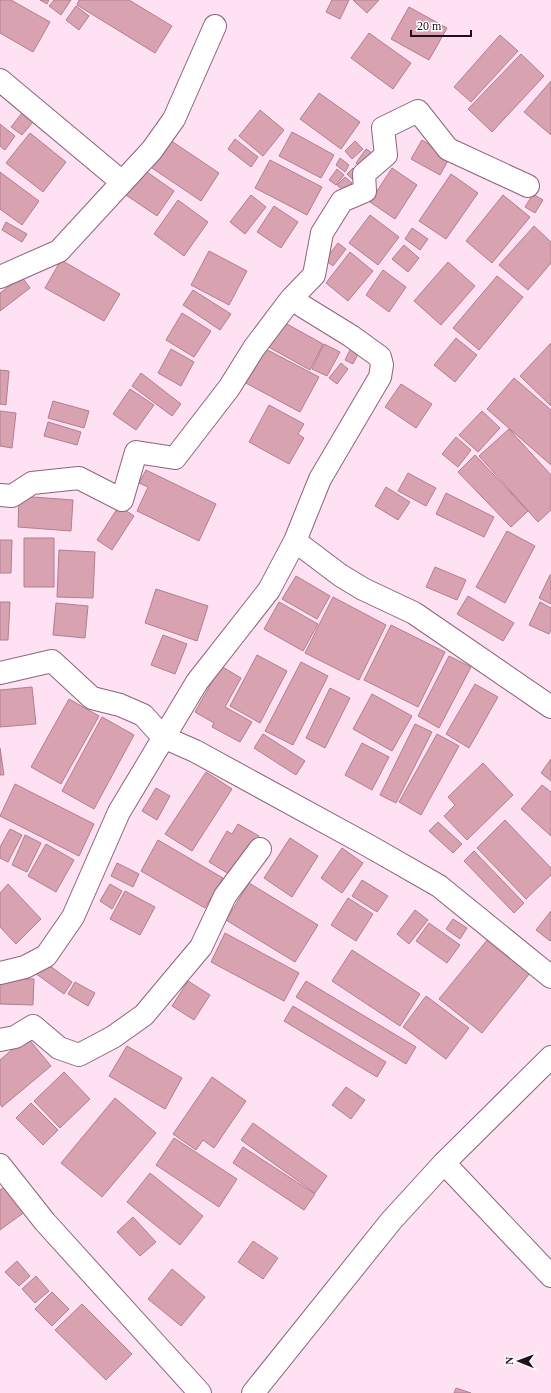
<svg xmlns="http://www.w3.org/2000/svg" width="551" height="1393" font-family="Georgia,serif">
<rect width="100%" height="100%" fill="#fee1f3"/>
<path fill="#d8a2b1" stroke="#b27e8d" d="M0,0H11L50,22L33,52L0,33Z
M40,0H49L47,4Z
M54,0H71L61,15L49,6Z
M79,0H129L172,26L155,53L77,5Z
M332,0H349L340,19L326,12Z
M353,0H379L367,13Z
M76,6L89,16L79,30L66,20Z
M409,7L447,28L429,60L391,39Z
M369,33L411,63L393,89L351,58Z
M500,35L518,51L471,102L454,87Z
M521,54L544,76L492,132L468,109Z
M551,81V135L524,112Z
M319,93L360,122L341,149L300,119Z
M260,110L284,130L263,156L239,136Z
M22,113L33,122L22,135L11,127Z
M0,124L15,136L5,150L0,146Z
M292,132L334,155L321,178L279,156Z
M30,133L66,162L43,192L6,163Z
M164,136L219,173L201,201L146,164Z
M235,139L258,157L251,167L228,149Z
M422,140L450,157L440,175L411,159Z
M355,141L363,149L352,159L345,151Z
M366,149L375,155L365,170L356,163Z
M340,158L349,165L345,172L336,165Z
M270,160L322,187L307,215L255,188Z
M140,167L174,191L157,216L123,193Z
M353,168L361,178L356,183L347,174Z
M392,168L417,185L395,219L370,202Z
M337,169L344,175L336,185L329,180Z
M0,172L39,201L22,225L0,209Z
M451,174L478,193L446,239L419,221Z
M345,177L352,183L344,191L337,185Z
M533,194L543,200L535,213L525,207Z
M251,195L266,207L245,234L230,222Z
M503,195L530,217L492,263L466,241Z
M178,200L208,222L184,256L154,234Z
M274,206L298,222L281,248L257,232Z
M370,215L399,237L378,265L349,243Z
M6,222L27,234L22,242L2,230Z
M534,226L551,242V263L528,290L499,265Z
M412,228L428,239L420,250L405,239Z
M338,243L346,249L333,266L325,260Z
M404,245L419,258L408,272L392,259Z
M209,251L247,271L229,305L191,285Z
M350,252L373,271L348,301L326,283Z
M61,260L120,294L104,321L45,288Z
M448,262L475,286L441,325L414,301Z
M383,270L406,287L389,312L366,295Z
M497,276L523,297L479,350L453,328Z
M22,277L30,288L0,311V293Z
M193,290L231,314L220,330L183,305Z
M182,313L211,331L194,357L166,340Z
M278,319L323,344L310,370L265,345Z
M456,338L477,355L455,382L434,365Z
M551,343V406L520,376Z
M324,344L340,352L327,376L312,369Z
M260,346L319,377L300,412L242,381Z
M352,346L360,350L353,364L345,360Z
M171,349L194,362L181,386L158,373Z
M341,363L348,369L337,384L329,378Z
M0,370L9,371L6,405L0,404Z
M141,373L181,404L172,416L132,386Z
M514,378L551,410V465L487,409Z
M401,384L432,404L416,428L385,407Z
M130,389L154,405L136,430L113,414Z
M53,401L89,411L84,428L48,418Z
M269,405L304,424L298,434L304,438L289,464L249,442Z
M0,411L16,413L12,448L0,446Z
M482,411L500,428L478,452L459,435Z
M48,422L81,432L77,445L44,436Z
M509,429L551,475V510L538,522L479,456Z
M456,437L471,450L458,467L442,454Z
M475,455L528,511L511,527L458,472Z
M146,470L216,504L199,541L137,511L148,487L139,483Z
M408,473L436,488L426,506L398,491Z
M386,487L410,502L398,520L375,506Z
M446,493L494,517L484,537L436,514Z
M19,496L73,500L71,531L18,527Z
M119,506L134,516L112,550L97,540Z
M507,531L535,546L505,603L476,587Z
M24,538H54V587H24Z
M0,540H12L11,573H0Z
M59,550L95,552L93,598L57,597Z
M435,567L466,580L457,600L426,587Z
M550,575H551V604L539,598Z
M296,576L330,596L317,619L282,599Z
M156,589L208,606L197,641L145,623Z
M468,596L514,623L503,641L457,614Z
M333,597L386,625L359,680L305,653Z
M0,602H10L8,640H0Z
M279,602L318,624L303,651L264,629Z
M540,602L551,608V629L549,634L529,625Z
M56,603L88,606L85,638L53,635Z
M391,625L445,652L418,707L364,680Z
M163,635L187,644L175,674L151,665Z
M257,655L287,671L260,723L230,706Z
M449,656L471,667L439,728L418,716Z
M301,662L328,676L293,745L265,731Z
M221,666L241,678L225,707L252,722L240,742L212,727L214,723L195,712Z
M475,684L498,697L469,748L446,734Z
M32,687L36,724L0,727V690Z
M330,688L350,698L325,748L306,738Z
M372,694L412,716L392,751L353,729Z
M69,699L99,716L61,784L31,767Z
M102,717L134,735L94,809L62,791Z
M415,724L432,732L396,803L380,795Z
M263,734L305,761L296,775L254,748Z
M437,734L459,746L421,815L399,802Z
M362,743L389,757L372,790L345,775Z
M0,748L4,775H0Z
M551,759V781L541,773Z
M483,763L513,795L467,840L444,816L455,805L448,797Z
M206,772L232,789L192,851L165,834Z
M15,784L94,824L79,856L0,816Z
M542,785L551,792V836L521,809Z
M156,788L170,796L157,820L142,811Z
M505,820L551,868V875L526,899L477,848Z
M438,822L462,844L453,853L429,831Z
M238,824L259,836L234,877L209,862L227,831L232,834Z
M10,829L22,835L8,862L0,858V847Z
M25,835L41,843L27,872L12,865Z
M290,838L318,856L292,897L264,878Z
M158,840L223,878L205,908L141,871Z
M46,844L74,860L56,892L28,876Z
M342,848L363,863L342,893L321,878Z
M474,851L524,903L514,913L464,861Z
M117,863L139,874L133,887L111,876Z
M362,880L388,896L377,912L352,896Z
M249,883L318,925L295,962L226,920Z
M8,884L41,919L16,944L0,927V893Z
M110,884L122,891L112,909L100,901Z
M125,891L155,907L140,935L110,919Z
M348,898L373,914L356,941L331,925Z
M415,910L428,920L409,944L397,934Z
M551,911V940L550,941L536,930Z
M453,919L467,928L460,939L446,929Z
M429,923L460,945L447,963L416,941Z
M225,933L299,973L284,1001L211,962Z
M488,939L530,973L482,1033L439,999Z
M352,950L420,994L400,1026L332,981Z
M43,961L72,982L64,994L35,973Z
M0,978L34,979L33,1005L0,1004Z
M188,981L210,995L194,1020L172,1006Z
M306,981L416,1047L406,1064L296,997Z
M75,982L95,993L88,1006L68,994Z
M426,996L469,1028L446,1059L403,1027Z
M293,1006L386,1062L377,1077L284,1021Z
M27,1037L51,1066L2,1107L0,1104V1060Z
M127,1046L182,1078L165,1109L109,1076Z
M64,1072L90,1099L60,1128L34,1101Z
M212,1077L246,1101L214,1148L203,1140L196,1150L173,1134Z
M346,1087L365,1100L351,1119L332,1105Z
M115,1098L156,1133L102,1197L61,1163Z
M31,1103L58,1130L43,1145L16,1118Z
M253,1123L327,1176L315,1193L241,1140Z
M174,1138L237,1179L219,1207L156,1165Z
M243,1147L315,1194L304,1210L233,1163Z
M150,1173L203,1216L180,1245L127,1202Z
M7,1185L26,1211L0,1230V1190Z
M133,1217L156,1242L140,1256L117,1232Z
M253,1241L278,1258L263,1279L238,1262Z
M17,1261L30,1276L19,1286L5,1272Z
M172,1269L205,1297L181,1326L148,1299Z
M36,1276L49,1291L35,1303L22,1289Z
M52,1292L69,1309L52,1326L35,1309Z
M82,1304L132,1354L106,1380L55,1330Z
M456,1388L471,1393H454Z"/>
<g fill="none" stroke-linecap="round" stroke-linejoin="round">
<g stroke="#8d637e" stroke-width="24">
<path id="minor" d="M0,80L122,182
M0,277L59,251L152,150L174,119L215,26
M0,495L12,496L32,483L79,478L122,500L136,452L175,458L229,388L254,348L291,299L314,275L322,233L342,201L365,191L364,174L386,155L383,128L418,111L448,149L528,186
M295,541L340,575L363,589L414,613L551,707
M0,673L52,661L92,698L120,705L143,715L163,737L195,751L369,846L439,886L551,977
M0,973L25,967L46,956L73,917L119,812L197,682L269,590L295,541L320,479L380,377L382,365L380,357L351,336L291,299
M0,1040L15,1037L33,1026L59,1048L79,1055L113,1037L144,1015L201,947L225,896L260,849
M444,1163L551,1276
M0,1165L45,1222L200,1393"/>
</g>
<g stroke="#8d637e" stroke-width="24">
<path id="primary" d="M253,1393L391,1221L444,1163L551,1057"/>
</g>
<use href="#minor" stroke="#fff" stroke-width="22"/>
<use href="#primary" stroke="#fff" stroke-width="22"/>
</g>
<g transform="translate(519 1361) rotate(271)" stroke="#ffffff" stroke-width="3" paint-order="stroke">
<path d="M0-3L7 15L0 10L-7 15Z" fill="#21111c"/>
<text y="-6" font-size="11" font-weight="bold" text-anchor="middle" fill="#21111c">N</text>
</g>
<path d="M411 30v6h60v-6" fill="none" stroke="#21111c" stroke-width="2"/>
<text x="417" y="30" font-size="12" fill="#21111c" stroke="#ffffff" stroke-width="3" paint-order="stroke">20 m</text>
</svg>
